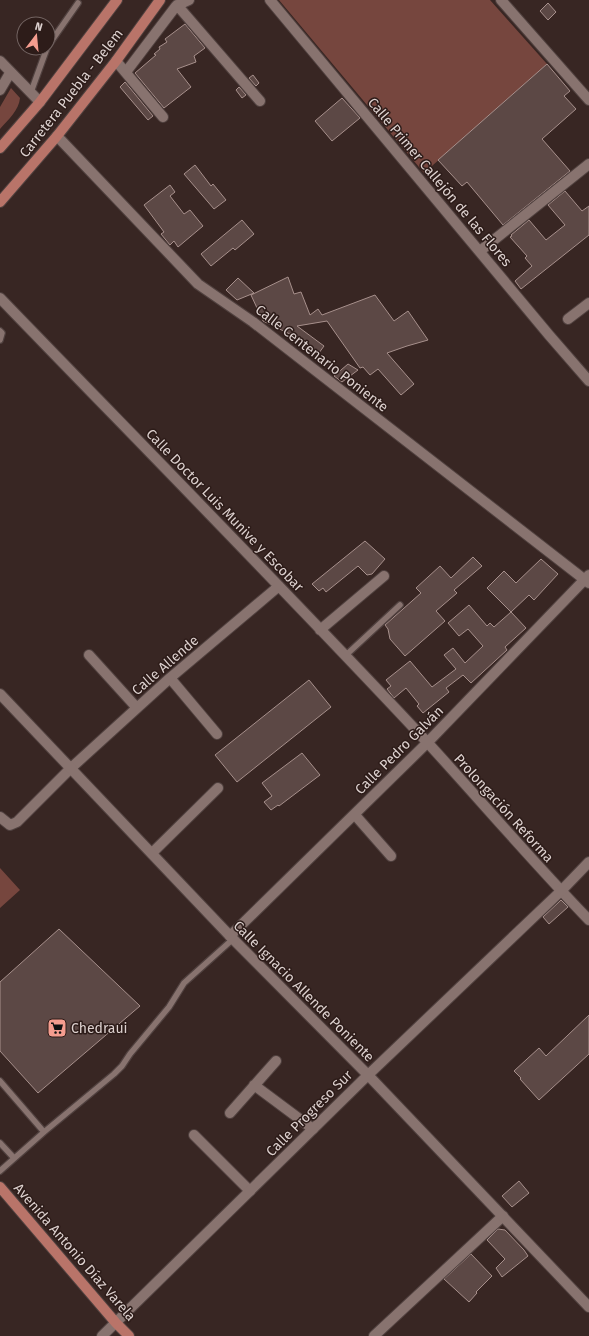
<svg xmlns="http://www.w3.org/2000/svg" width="589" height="1336" font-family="'Fira Sans',sans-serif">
<rect width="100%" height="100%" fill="#382623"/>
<path fill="#76463e" d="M279,0H490L547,64L424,173Z
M11,88L20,98C19,110 8,120 0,129V107Z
M0,868L20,890L0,908Z"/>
<path fill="#5c4845" stroke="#a7908c" d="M548,3L556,12L548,20L540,11Z
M185,24L205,48L194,56L196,62L177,69L191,87L164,108L135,73L156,55L154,54L160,49L159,47L167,42L165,39Z
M547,64L570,91L564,96L576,109L542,139L570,171L503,225L467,182L462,186L438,160Z
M253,75L259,83L256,86L249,78Z
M125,82L153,116L148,120L120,87Z
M239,87L246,95L242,98L236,90Z
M342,98L360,118L332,141L315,121Z
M195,165L211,186L213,184L226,200L214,209L184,174Z
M170,185L175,192L170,196L184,214L190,210L203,226L178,247L174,241L170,245L161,234L164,232L144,205Z
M565,191L582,211L589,206V235L521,289L515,281L532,266L525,258L527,256L510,237L512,236L511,235L529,220L546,240L565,225L548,205Z
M242,220L254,234L235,250L233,248L211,266L201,254Z
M288,277L294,294L301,292L310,315L318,309L322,315L375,295L394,321L408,311L428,340L407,346L387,353L414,384L401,395L378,369L370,375L363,367L360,368L327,321L297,326L324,346L316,357L293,340L296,337L263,321L251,295Z
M238,278L254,293L237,300L226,290Z
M348,364L358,370L342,382L334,376Z
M365,541L385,559L372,574L367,575L358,566L326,592L323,588L319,591L312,584Z
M473,557L482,566L454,590L457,593L436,611L445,621L405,656L390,639L388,629L385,625L421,593L416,588L440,566L451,578Z
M541,559L558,574L534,600L529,595L511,612L487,588L504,571L516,583Z
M469,605L487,626L490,623L494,627L511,612L526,628L505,647L507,650L471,683L463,675L446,688L449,692L423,713L417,706L419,704L406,688L394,698L387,689L391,686L386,680L410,661L432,687L456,669L444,655L453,648L465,663L483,646L468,629L459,636L448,623Z
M309,680L331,707L237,782L215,755Z
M302,753L320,775L279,806L278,805L271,810L264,802L272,796L262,783Z
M561,900L568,907L549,924L543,917Z
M59,929L140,1006L38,1093L0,1051V982Z
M589,1015V1054L539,1100L520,1079L521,1078L514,1071L539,1048L546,1056Z
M519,1181L529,1193L512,1207L502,1196Z
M498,1229L505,1230L524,1250L528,1256L502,1277L496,1268L505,1259L487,1240Z
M471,1254L492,1276L476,1292L477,1293L469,1302L444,1279Z"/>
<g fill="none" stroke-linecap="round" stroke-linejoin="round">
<g stroke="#50413f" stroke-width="8">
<path id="service" d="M48,46L78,3
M31,92L47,48
M0,331L2,333L0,340
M345,656L400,605
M0,1081L44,1132L114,1074L122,1066L130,1054L169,1007L184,983L233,939
M0,1143L14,1158
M0,1171L44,1132"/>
</g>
<g stroke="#50413f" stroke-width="12">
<path id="minor" d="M270,0L549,335L589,381
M501,0L589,100
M177,5L260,101
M0,61L40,102
M116,61L163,117
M126,72L176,6L189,0
M0,90L10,73
M480,251L589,164
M0,298C143,446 287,592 427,742C481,801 533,862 589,920
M568,319L589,303
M320,630L384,576
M89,655L137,708
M170,678L217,734
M355,815L391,856
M0,817L10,825L17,822L71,768L170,678L279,586
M152,853L218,788
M230,936L427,743L589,575
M254,1085L313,1129
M230,1113L276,1061
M194,1135L250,1191
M374,1336L503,1216"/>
</g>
<g stroke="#50413f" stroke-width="12">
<path id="tertiary" d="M57,136L198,284L253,322L589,583
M0,694L230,936L368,1075L589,1307
M102,1336L368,1075L561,891L589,862"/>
</g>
<g stroke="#50413f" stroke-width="12">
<path id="primary" d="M0,148L40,102L117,0
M0,202L57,136L116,61L160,0
M0,1187L116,1323L129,1336"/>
</g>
<use href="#service" stroke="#88736f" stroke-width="5.5"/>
<use href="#minor" stroke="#88736f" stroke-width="10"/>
<use href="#tertiary" stroke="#88736f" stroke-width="10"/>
<use href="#primary" stroke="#b97469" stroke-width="10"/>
</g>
<defs>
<g id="supermarket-square" transform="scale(1)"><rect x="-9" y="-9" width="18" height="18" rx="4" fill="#f59d8f" stroke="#2d1c19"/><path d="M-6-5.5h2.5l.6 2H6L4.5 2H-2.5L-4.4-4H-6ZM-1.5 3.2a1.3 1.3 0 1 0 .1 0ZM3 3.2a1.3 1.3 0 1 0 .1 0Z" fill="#111"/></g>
</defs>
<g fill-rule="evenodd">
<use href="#supermarket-square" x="57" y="1028"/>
</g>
<g text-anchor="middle" stroke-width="3" stroke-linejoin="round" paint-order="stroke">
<g font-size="14" fill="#ddd1cf" stroke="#2d1c19">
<text transform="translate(71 93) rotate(-52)" y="5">Carretera Puebla - Belem</text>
<text transform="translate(440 182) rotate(50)" y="5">Calle Primer Callejón de las Flores</text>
<text transform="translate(322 358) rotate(38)" y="5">Calle Centenario Poniente</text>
<text transform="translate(225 510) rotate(46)" y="5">Calle Doctor Luis Munive y Escobar</text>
<text transform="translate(165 665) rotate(-41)" y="5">Calle Allende</text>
<text transform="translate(399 750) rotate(-45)" y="5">Calle Pedro Galván</text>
<text transform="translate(504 808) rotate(48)" y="5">Prolongación Reforma</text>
<text transform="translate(304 991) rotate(45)" y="5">Calle Ignacio Allende Poniente</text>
<text transform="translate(309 1113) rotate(-45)" y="5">Calle Progreso Sur</text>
<text transform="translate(75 1252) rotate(49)" y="5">Avenida Antonio Díaz Varela</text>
</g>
<g font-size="14" fill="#ddd1cf" stroke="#2d1c19" text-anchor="start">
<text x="71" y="1033">Chedraui</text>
</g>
</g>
<g transform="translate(36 36) rotate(16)"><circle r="19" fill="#2d1c19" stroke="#736462"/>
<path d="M0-3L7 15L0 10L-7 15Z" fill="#f59d8f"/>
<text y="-6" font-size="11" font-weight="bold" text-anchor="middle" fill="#ddd1cf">N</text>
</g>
</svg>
